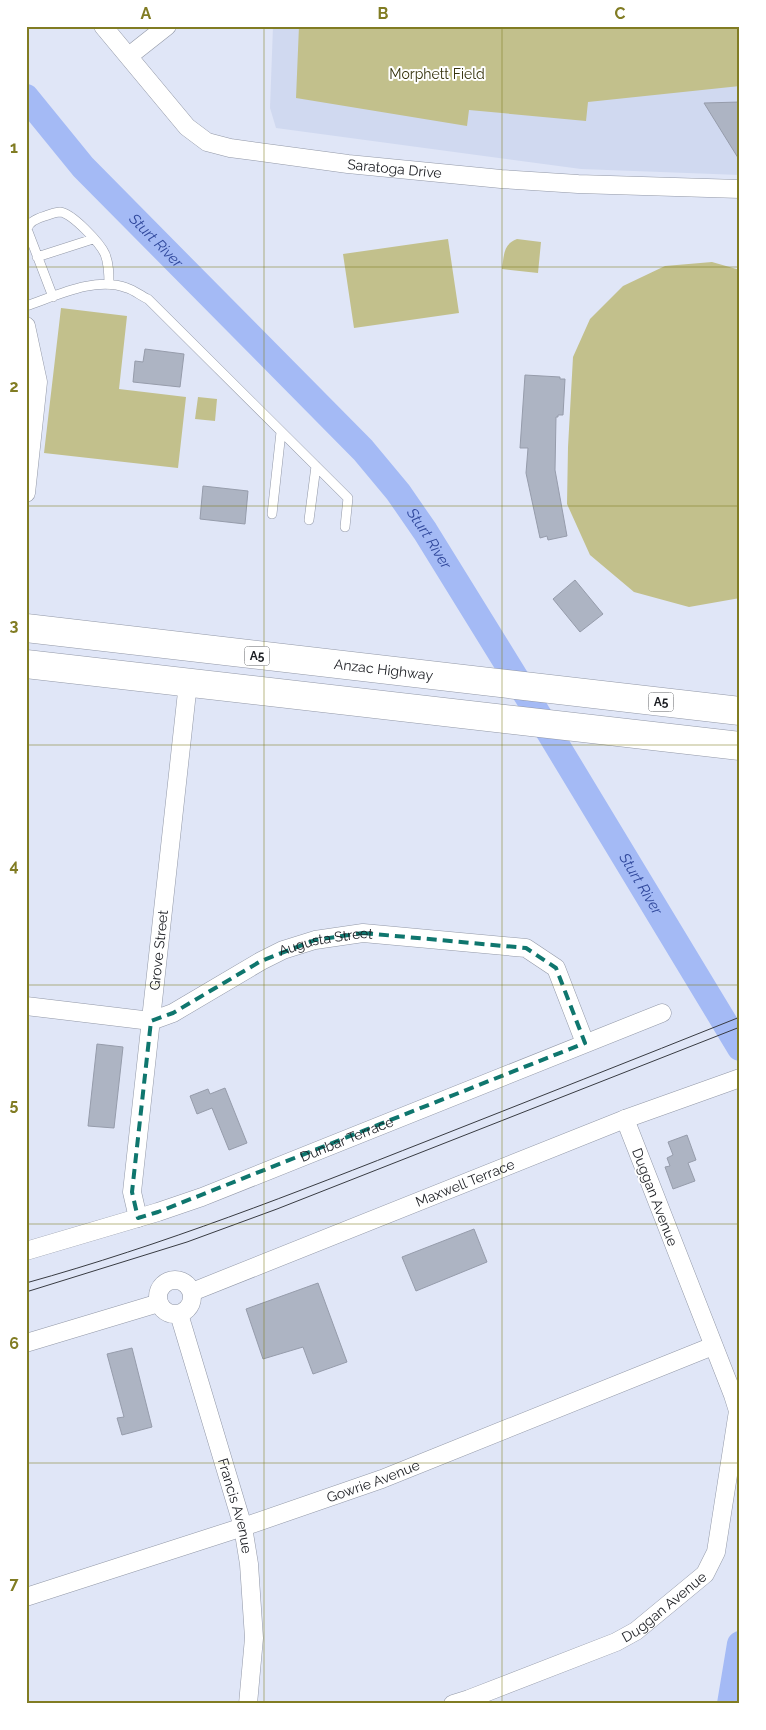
<svg xmlns="http://www.w3.org/2000/svg" width="766" height="1730" font-family="Raleway,sans-serif">
<rect width="100%" height="100%" fill="#e0e6f7"/>
<path fill="#d0d9f0" d="M273,26H740V175L581,169L276,128L270,108Z"/>
<path fill="#c2c08c" d="M299,26H740V86L588,102L586,121L469,110L467,126L296,98Z
M448,239L459,313L354,328L343,254Z
M517,239L541,242L538,273L502,269C504,256 503,244 517,239Z
M712,262L740,270V598L689,607L634,592L590,555L567,504L568,447L573,357L590,319L623,286L665,266Z
M61,308L127,316L119,389L186,397L178,468L44,453Z
M198,397L217,399L215,421L195,419Z"/>
<g fill="none" stroke-linecap="round" stroke-linejoin="round">
<g stroke="#a4baf5" stroke-width="26">
<path id="s1" d="M26,97L83,167L363,450L398,492L425,531L535,709L740,1048"/>
<path d="M730,1704L740,1644"/>
</g>
</g>
<path fill="#adb4c3" stroke="#969cab" d="M740,102V161L704,103Z
M145,349L184,354L180,387L133,382L135,361L143,362Z
M525,375L560,377V379H565L563,415H558V417H556L555,470L567,536L548,540L547,536L540,538L526,473L528,448H520Z
M203,486L248,491L245,524L200,519Z
M575,580L603,614L580,632L553,599Z
M97,1044L123,1047L114,1128L88,1126Z
M225,1088L247,1143L229,1150L212,1108L197,1114L190,1096L208,1089L210,1094Z
M687,1135L696,1160L688,1163L695,1181L673,1189L665,1167L670,1166L667,1158L673,1155L668,1142Z
M474,1229L487,1262L416,1291L402,1257Z
M318,1283L347,1362L313,1374L303,1347L263,1359L246,1309Z
M132,1348L152,1427L122,1435L117,1418L124,1417L107,1354Z"/>
<g fill="none" stroke-linecap="round" stroke-linejoin="round">
<g stroke="#9298a7" stroke-width="10">
<path id="lane" d="M37,257L93,239
M53,297L27,229C29,222 38,218 45,216C49,215 55,212 60,212C72,213 100,243 105,254C109,264 109,274 109,285
M26,306C56,296 95,276 127,288C134,290 141,296 148,299L348,498L345,527
M272,514L281,432
M309,520L316,466"/>
</g>
<g stroke="#9298a7" stroke-width="19">
<g id="street">
<path id="s2" d="M103,26L187,127L207,142L230,148L348,164L501,179L578,184L740,189"/>
<path d="M129,56L167,26"/>
<path d="M26,326L38,382L26,493"/>
<path id="s3" d="M26,1006L151,1021L173,1013L261,961L283,950L315,940L363,933L526,948L556,968L585,1043"/>
<path id="s4" d="M138,1218L132,1192L188,683"/>
<path id="s5" d="M26,1251L158,1212L202,1197L662,1013"/>
<circle cx="175" cy="1297" r="17"/>
<path id="s6" d="M192,1292L625,1119L740,1078"/>
<path id="s7" d="M179,1314L243,1527L249,1564L254,1638L248,1704"/>
<path d="M26,1343L159,1303"/>
<path id="s8" d="M26,1597L243,1527L382,1479L713,1346"/>
<path id="s9" d="M453,1704L469,1699L616,1642L636,1631L705,1574L716,1552L738,1411L733,1395L625,1119"/>
</g>
</g>
<g stroke="#9298a7" stroke-width="29">
<g id="highway">
<path id="s10" d="M26,628L740,711"/>
<path d="M26,664L740,746"/>
</g>
</g>
<use href="#lane" stroke="#fff" stroke-width="9"/>
<use href="#street" stroke="#fff" stroke-width="18"/>
<use href="#highway" stroke="#fff" stroke-width="28"/>
<path stroke="#383b42" stroke-width="1" d="M26,1283C163,1245 295,1193 427,1141C531,1100 635,1059 740,1017
M26,1292L187,1242L277,1209L740,1027"/>
</g>
<path fill="none" stroke="#0f766e" stroke-width="4" stroke-dasharray="10 6" stroke-linejoin="round" d="M363,933L526,948L556,968L585,1043L158,1212L138,1218L132,1192L151,1021L173,1013L261,961L315,940Z"/>
<path fill="none" stroke="#817c23" stroke-width="1" stroke-opacity="0.55" d="M264,26V1704M502,26V1704M26,267H740M26,506H740M26,745H740M26,985H740M26,1224H740M26,1463H740"/>
<g text-anchor="middle" stroke-width="4" stroke-linejoin="round" paint-order="stroke">
<g fill="#fff" stroke="#5f6164" stroke-width="1">
<rect x="244.5" y="646.5" width="25" height="19" rx="4"/>
<rect x="648.5" y="692.5" width="25" height="19" rx="4"/>
</g>
<g font-size="12" font-weight="bold" fill="#1b1d22">
<text x="257" y="660">A5</text>
<text x="661" y="706">A5</text>
</g>
<g font-size="14" fill="#35320c" stroke="#fff">
<text x="437" y="79">Morphett Field</text>
</g>
<g font-size="14" fill="#1b1d22" stroke="#fff">
<text dy="5" stroke="none"><textPath href="#s2" startOffset="346">Saratoga Drive</textPath></text>
<text dy="5" stroke="none"><textPath href="#s10" startOffset="360">Anzac Highway</textPath></text>
<text dy="5" stroke="none"><textPath href="#s3" startOffset="320">Augusta Street</textPath></text>
<text dy="5" stroke="none"><textPath href="#s4" startOffset="270">Grove Street</textPath></text>
<text dy="5" stroke="none"><textPath href="#s5" startOffset="340">Dunbar Terrace</textPath></text>
<text dy="5" stroke="none"><textPath href="#s6" startOffset="294">Maxwell Terrace</textPath></text>
<text transform="translate(655 1197) rotate(69)" y="5">Duggan Avenue</text>
<text dy="5" stroke="none"><textPath href="#s8" startOffset="366">Gowrie Avenue</textPath></text>
<text dy="5" stroke="none"><textPath href="#s7" startOffset="200">Francis Avenue</textPath></text>
<text dy="5" stroke="none"><textPath href="#s9" startOffset="234">Duggan Avenue</textPath></text>
</g>
<g font-size="15" font-style="italic" fill="#31499d" stroke="#fff">
<text dy="5" stroke="none"><textPath href="#s1" startOffset="194">Sturt River</textPath></text>
<text dy="5" stroke="none"><textPath href="#s1" startOffset="599">Sturt River</textPath></text>
<text dy="5" stroke="none"><textPath href="#s1" startOffset="1004">Sturt River</textPath></text>
</g>
</g>
<rect width="766" height="1730" fill="none" stroke="#ffffff" stroke-width="55"/>
<rect x="28" y="28" width="710" height="1674" fill="none" stroke="#817c23" stroke-width="2"/>
<g font-size="16" text-anchor="middle" font-weight="bold" fill="#817c23">
<text x="146" y="19">A</text>
<text x="383" y="19">B</text>
<text x="620" y="19">C</text>
<text x="14" y="153">1</text>
<text x="14" y="392">2</text>
<text x="14" y="631">3</text>
<text x="14" y="871">4</text>
<text x="14" y="1110">5</text>
<text x="14" y="1349">6</text>
<text x="14" y="1589">7</text>
</g>
</svg>
